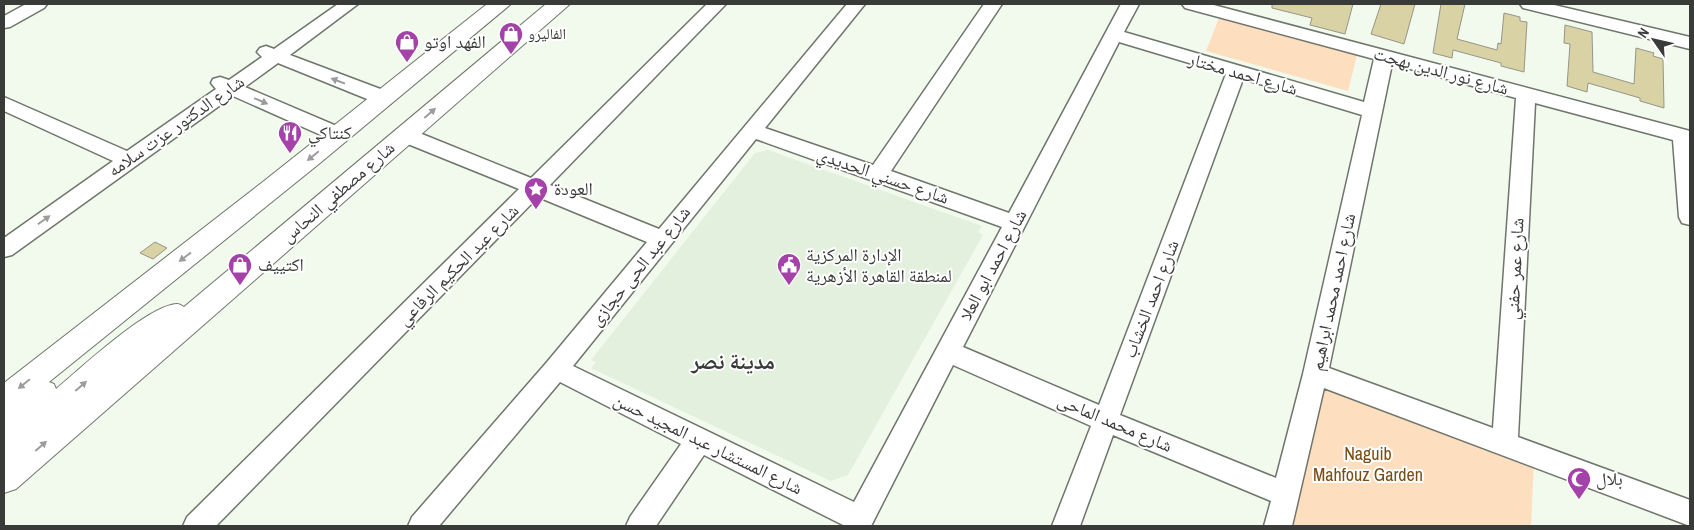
<svg xmlns="http://www.w3.org/2000/svg" width="1694" height="530" font-family="'Archivo Narrow','Noto Naskh Arabic',sans-serif">
<rect width="100%" height="100%" fill="#f2faee"/>
<path fill="#e3f0dd" d="M768,150L982,226L978,232L983,235L848,475L831,481L591,368L596,362L591,360L755,153Z"/>
<path fill="#fddebe" d="M1219,18L1357,55L1348,91L1206,51Z
M1323,382L1534,461L1531,526H1291Z"/>
<path fill="#d8d2a4" stroke="#969589" d="M1272,4H1353L1345,34L1310,25L1312,18L1272,8Z
M1381,4H1415L1404,44L1371,34Z
M1441,4H1465L1457,39L1497,50L1498,43L1501,44L1504,13L1520,17V21L1527,22L1524,72L1501,66V63L1453,50L1452,58L1433,53Z
M1565,25L1592,32L1593,72L1634,84L1636,48L1654,53L1653,56L1663,59L1664,108L1640,101V98L1588,83L1587,92L1567,86L1570,44L1564,43Z
M155,242L167,248L153,259L140,253Z"/>
<g fill="none" stroke-linecap="round" stroke-linejoin="round">
<g stroke="#6e756b" stroke-width="3">
<path id="minor" d="M26,4H47L44,8L10,27L4,28V16Z
M338,4H358L290,55L391,93L394,98L391,103L384,104L377,103L278,63L245,87L346,130L349,135L346,140L339,142L332,140L233,96L12,255L4,257V238L113,161L4,111V97L127,151L216,89L211,83L213,79L220,77L229,80L262,57L257,52L260,48L266,46L274,49Z
M707,4H726L550,185L659,229L847,4H865L765,128L873,165L984,4H1002L891,171L1009,213L1121,4H1139L1124,32L1364,102L1374,59L1185,8L1182,4H1210L1690,131V225L1682,223L1679,217L1673,140L1535,103L1518,437L1690,500V526L1324,388L1292,526H1264L1271,501L1113,435L1080,526H1052L1091,426L953,365L871,526H842L843,525L704,455L656,526H626L630,517L681,444L560,382L439,526H408L412,517L547,362L647,242L538,197L216,526H183L187,517L519,189L398,140L395,135L398,130L405,128L412,130L531,178ZM1119,42L1226,74L1099,405L963,347ZM1392,64L1516,98L1493,428L1329,368ZM1243,79L1362,115L1303,374L1276,478L1120,415ZM756,139L1002,227L854,502L573,366Z
M1520,4H1550L1690,37V49L1523,8Z"/>
</g>
<g stroke="#6e756b" stroke-width="2">
<path id="major" d="M487,4H511L320,163L49,382L54,384L56,389C80,369 148,305 177,304C180,304 182,306 184,307L546,4H570L16,489L4,493V383L264,181Z"/>
</g>
<use href="#minor" fill="#fff" fill-rule="evenodd"/>
<use href="#major" fill="#fff" fill-rule="evenodd"/>
</g>
<defs><path id="oneway-solid" d="M-6-.8H1V-3.2L6.5 0L1 3.2V.8H-6Z" transform="scale(1.25)"/></defs>
<g fill="#9c9d9b">
<use href="#oneway-solid" transform="translate(338 81) rotate(-159)"/>
<use href="#oneway-solid" transform="translate(261 101) rotate(23)"/>
<use href="#oneway-solid" transform="translate(430 113) rotate(-41)"/>
<use href="#oneway-solid" transform="translate(313 156) rotate(141)"/>
<use href="#oneway-solid" transform="translate(44 220) rotate(-35)"/>
<use href="#oneway-solid" transform="translate(185 257) rotate(143)"/>
<use href="#oneway-solid" transform="translate(24 384) rotate(141)"/>
<use href="#oneway-solid" transform="translate(81 386) rotate(-41)"/>
<use href="#oneway-solid" transform="translate(41 446) rotate(-41)"/>
</g>
<defs>
<g id="shop-pin" transform="scale(1.25)"><path d="M0 17L-7.5 6A9.5 9.5 0 1 1 7.5 6Z" fill="#a542a9" stroke="#fff"/><path d="M-5-2.5h2.3a2.7 3.5 0 0 1 5.4 0H5L5.5 6h-11ZM-1.5-2.5h3a1.5 2.3 0 0 0-3 0Z" fill="#fff"/></g>
<g id="restaurant-pin" transform="scale(1.25)"><path d="M0 17L-7.5 6A9.5 9.5 0 1 1 7.5 6Z" fill="#a542a9" stroke="#fff"/><path d="M-5-6h1v4h1v-4h1v4h1v-4h1v5L-1.5 .5V6h-2V.5L-5-1ZM5-6V6H3V1.5H1.5Q1.5-4 5-6Z" fill="#fff"/></g>
<g id="sight-pin" transform="scale(1.25)"><path d="M0 17L-7.5 6A9.5 9.5 0 1 1 7.5 6Z" fill="#a542a9" stroke="#fff"/><path d="M0-6L1.8-2.2L6-1.7L2.9 1.2L3.7 5.4L0 3.3L-3.7 5.4L-2.9 1.2L-6-1.7L-1.8-2.2Z" fill="#fff"/></g>
<g id="civic-pin" transform="scale(1.25)"><path d="M0 17L-7.5 6A9.5 9.5 0 1 1 7.5 6Z" fill="#a542a9" stroke="#fff"/><path d="M-.6-6.5H3V-4.5H.6V-3L4-1V1h2V6H-6V1h2V-1L-.6-3ZM-1.2 2.5V6h2.4V2.5Z" fill="#fff"/></g>
<g id="mosque-pin" transform="scale(1.25)"><path d="M0 17L-7.5 6A9.5 9.5 0 1 1 7.5 6Z" fill="#a542a9" stroke="#fff"/><path d="M3.5-4.9A6 6 0 1 0 3.5 4.9A5 5 0 1 1 3.5-4.9Z" fill="#fff"/></g>
</defs>
<g fill-rule="evenodd">
<use href="#shop-pin" x="511" y="34"/>
<use href="#shop-pin" x="407" y="42"/>
<use href="#restaurant-pin" x="290" y="133"/>
<use href="#sight-pin" x="536" y="189"/>
<use href="#shop-pin" x="240" y="265"/>
<use href="#civic-pin" x="789" y="265"/>
<use href="#mosque-pin" x="1579" y="479"/>
</g>
<g text-anchor="middle" stroke-width="4" stroke-linejoin="round" paint-order="stroke">
<g font-size="15" fill="#383b37" stroke="#fff" text-anchor="start">
<text x="528" y="39">الفاليرو</text>
</g>
<g font-size="18" fill="#383b37" stroke="#fff" text-anchor="start">
<text x="424" y="48">الفهد اوتو</text>
<text x="308" y="139">كنتاكي</text>
<text x="554" y="195">العودة</text>
<text x="806" y="261">الإدارة المركزية<tspan x="806" dy="21">لمنطقة القاهرة الأزهرية</tspan></text>
<text x="258" y="271">اكتييف</text>
<text x="1596" y="485">بلال</text>
</g>
<g font-size="18" fill="#383b37" stroke="#fff">
<text transform="translate(1441 71) rotate(15)" y="6">شارع نور الدين بهجت</text>
<text transform="translate(1243 74) rotate(16)" y="6">شارع احمد مختار</text>
<text transform="translate(176 126) rotate(-35)" y="6">شارع الدكتور عزت سلامه</text>
<text transform="translate(883 176) rotate(19)" y="6">شارع حسني الحديدي</text>
<text transform="translate(338 192) rotate(-41)" y="6">شارع مصطفي النحاس</text>
<text transform="translate(458 265) rotate(-45)" y="6">شارع عبد الحكيم الرفاعي</text>
<text transform="translate(993 265) rotate(-62)" y="6">شارع احمد ابو العلا</text>
<text transform="translate(640 266) rotate(-51)" y="6">شارع عبد الحى حجازى</text>
<text transform="translate(1515 269) rotate(-87)" y="6">شارع عمر حفني</text>
<text transform="translate(1333 292) rotate(-78)" y="6">شارع احمد محمد ابراهيم</text>
<text transform="translate(1151 299) rotate(-69)" y="6">شارع احمد الخشاب</text>
<text transform="translate(1115 423) rotate(23)" y="6">شارع محمد الماحى</text>
<text transform="translate(708 444) rotate(26)" y="6">شارع المستشار عبد المجيد حسن</text>
</g>
<g font-size="18" fill="#794d12" stroke="#fff">
<text x="1368" y="460">Naguib<tspan x="1368" dy="21">Mahfouz Garden</tspan></text>
</g>
<g font-size="22" font-weight="bold" fill="#383b37" stroke="#fff">
<text x="733" y="369">مدينة نصر</text>
</g>
</g>
<rect width="1694" height="530" fill="none" stroke="#383b37" stroke-width="10"/>
<g transform="translate(1654 40) rotate(304)" stroke="#ffffff" stroke-width="4" paint-order="stroke">
<path d="M0-4L9 19L0 12L-9 19Z" fill="#383b37"/>
<text y="-8" font-size="14" font-weight="bold" text-anchor="middle" fill="#383b37">N</text>
</g>
</svg>
